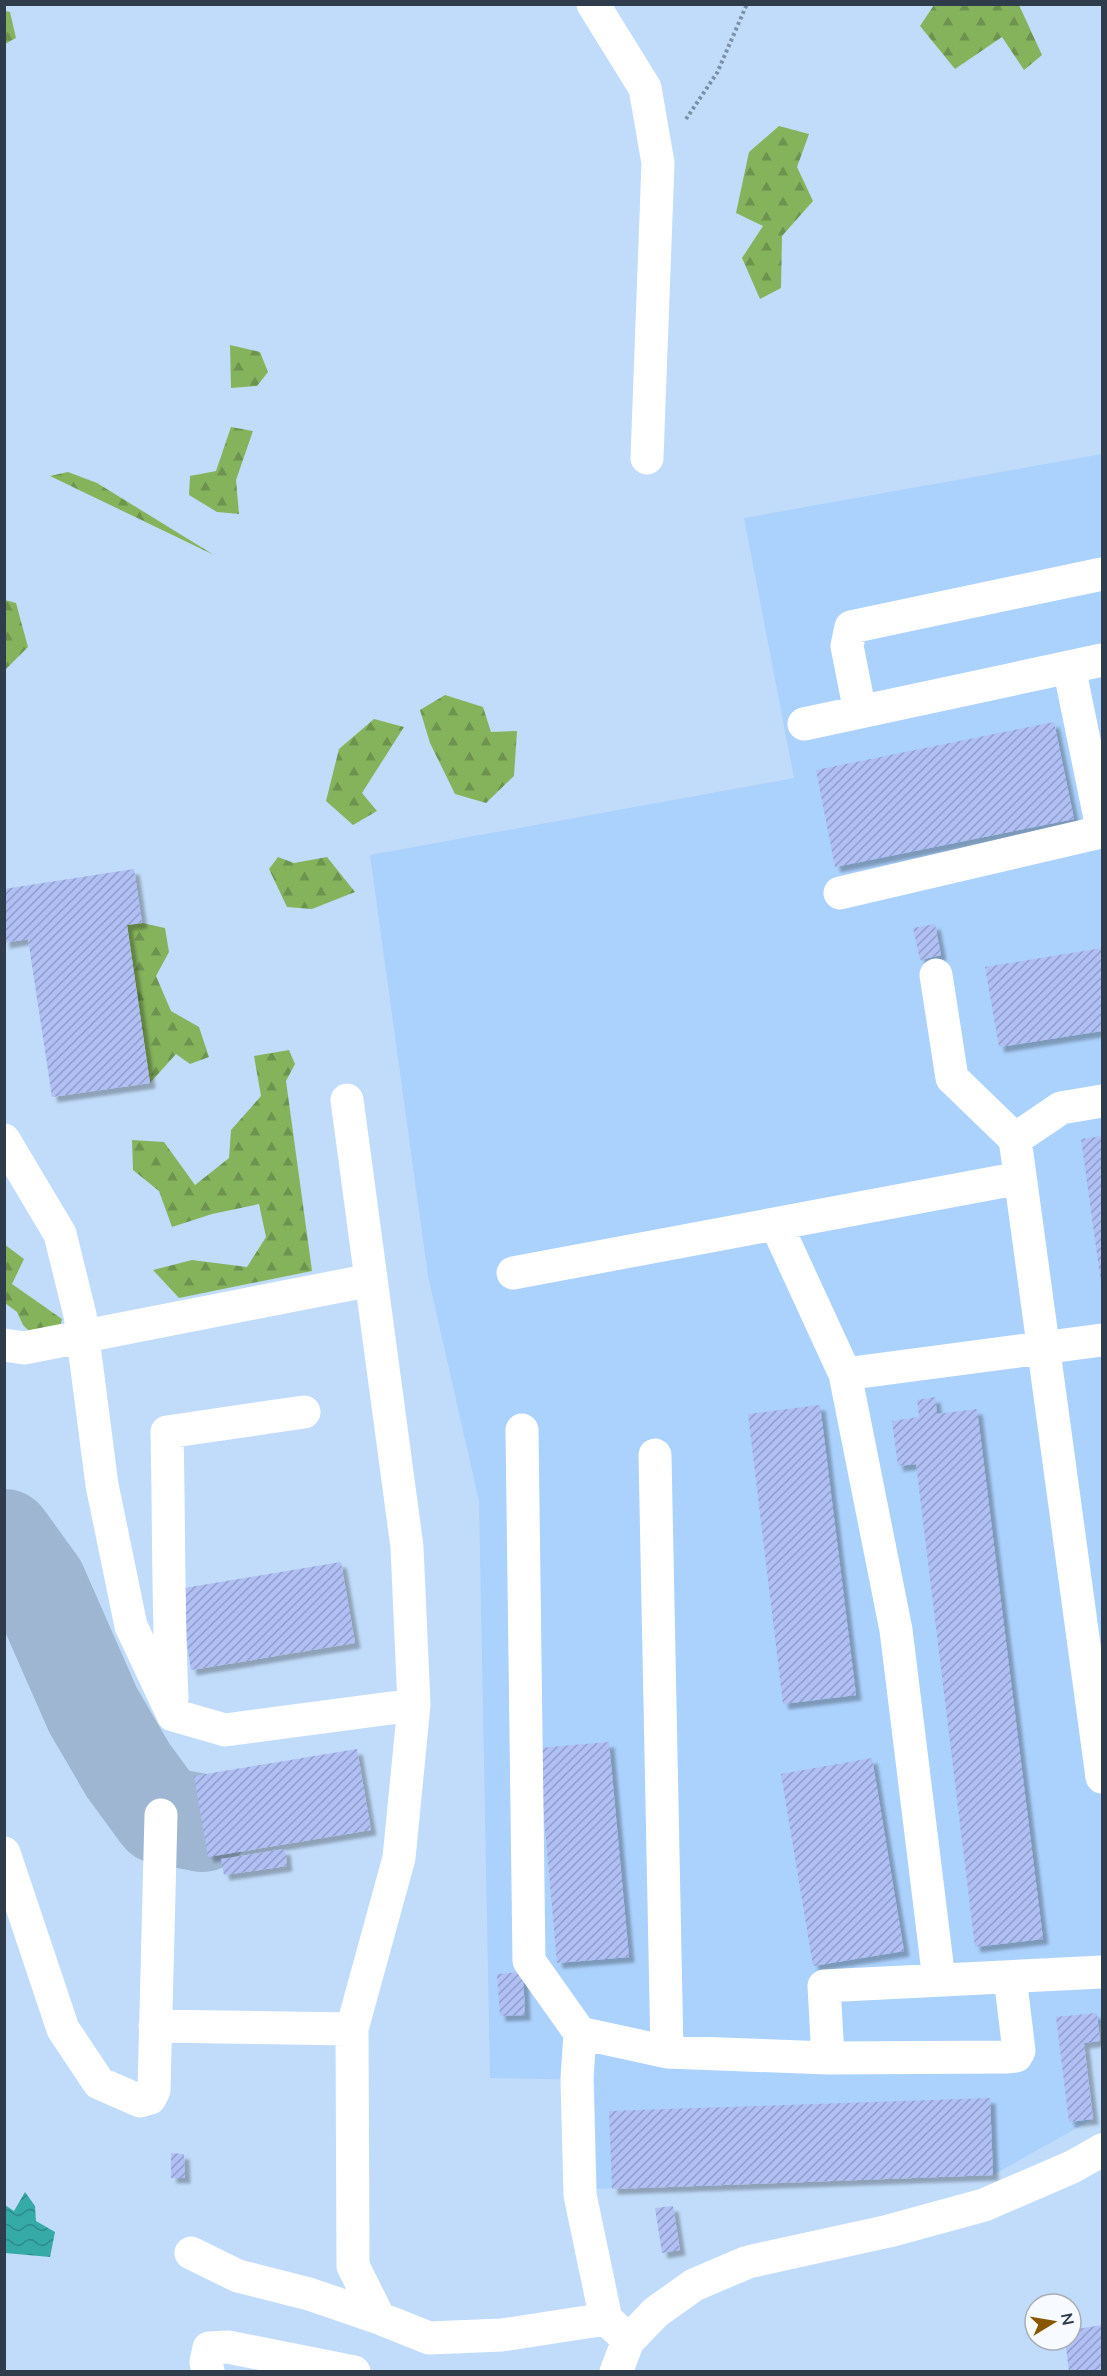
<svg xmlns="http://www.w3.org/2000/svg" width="1107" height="2376" font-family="Mulish,sans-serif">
<defs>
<pattern id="forest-firs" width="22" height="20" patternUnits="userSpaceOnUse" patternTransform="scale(1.5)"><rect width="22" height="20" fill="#85b35c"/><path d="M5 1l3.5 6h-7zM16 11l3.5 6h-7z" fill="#6d934e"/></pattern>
<pattern id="water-waves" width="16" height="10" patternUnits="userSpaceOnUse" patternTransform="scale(1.5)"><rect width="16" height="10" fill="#35aaa6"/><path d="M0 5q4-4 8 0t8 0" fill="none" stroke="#2d8c89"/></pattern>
<pattern id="building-hatch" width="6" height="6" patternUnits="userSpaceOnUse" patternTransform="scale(1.5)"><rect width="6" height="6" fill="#b0c0f4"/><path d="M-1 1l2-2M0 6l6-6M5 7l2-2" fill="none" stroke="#909dc8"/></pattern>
<filter id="shadow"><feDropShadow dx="5.5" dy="5.5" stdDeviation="1.5" flood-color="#0004"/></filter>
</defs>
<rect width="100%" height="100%" fill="#c1dcfa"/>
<path fill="#abd1fd" d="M1102,454V2026L1099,2027L1100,2041L1084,2044L1093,2119L993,2175L597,2189L594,2080L490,2078L479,1501L428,1276L370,855L794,778L744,518Z"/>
<path fill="url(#forest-firs)" d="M934,5H1019L1042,55L1024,70L1002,37L955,69L920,26Z
M5,11L10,12L16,38L5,44Z
M779,126L809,134L797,167L813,201L782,236L781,288L760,299L742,258L763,226L736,213L749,152Z
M230,345L260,352L268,372L257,386L231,388Z
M231,427L253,431L236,480L239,514L217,512L189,495L190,476L216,471Z
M68,472L97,483L214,555L50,476Z
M5,600L16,603L28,647L6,669Z
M445,695L483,707L491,732L517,731L514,776L486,803L455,794L430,743L420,710Z
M374,719L404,727L362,793L377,811L353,825L326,801L339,749Z
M278,857L294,863L327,857L355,892L312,909L287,907L269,869Z
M142,923L165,928L169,952L156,976L171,1011L199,1027L209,1057L190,1064L176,1054L150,1083L127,925Z
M289,1050L295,1064L286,1081L312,1271L179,1298L153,1270L192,1260L247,1267L266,1237L259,1204L212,1214L172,1227L159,1191L133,1170L132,1140L164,1142L195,1185L229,1158L231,1130L261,1096L254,1056Z
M4,1244L24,1259L12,1284L62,1319L57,1341L45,1347L23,1325L17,1312L5,1303Z"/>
<path fill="url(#water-waves)" d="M25,2192L35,2206L36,2221L55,2232L50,2257L5,2253V2205L14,2211Z"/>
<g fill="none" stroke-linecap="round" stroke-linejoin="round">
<path stroke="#9eb6d1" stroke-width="98" d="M4,1538L38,1585L93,1710L128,1770L161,1815L202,1823"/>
</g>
<path fill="url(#building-hatch)" filter="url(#shadow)" d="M1054,722L1074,819L835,867L816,770Z
M134,869L142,923L127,925L150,1083L52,1097L28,939L4,943V889Z
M935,924L941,955L920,960L913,928Z
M1102,948V1031L999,1047L985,967Z
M1102,1136V1283H1101L1081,1139Z
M935,1397L937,1414L977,1409L1043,1939L975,1947L916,1464L898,1466L892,1421L919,1417L917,1400Z
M820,1405L856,1695L783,1704L748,1414Z
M341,1562L355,1643L191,1670L178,1589Z
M609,1742L629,1957L557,1963L538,1748Z
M357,1749L371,1830L208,1857L194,1776Z
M872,1758L904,1951L813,1966L781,1774Z
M285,1849L287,1866L224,1875L221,1859Z
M523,1972L525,2015L500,2016L497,1974Z
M1097,2013L1100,2041L1084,2043L1093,2119L1069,2122L1056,2017Z
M990,2098L993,2175L612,2189L609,2111Z
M171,2153L184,2154L185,2178H171Z
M673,2206L680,2250L662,2253L655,2208Z
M1102,2325V2372H1069L1065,2340H1071V2330Z"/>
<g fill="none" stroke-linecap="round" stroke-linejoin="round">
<path stroke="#7b8fa6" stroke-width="4" stroke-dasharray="3 3" stroke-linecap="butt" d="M686,119L717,73L747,4"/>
<path stroke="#fff" stroke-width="33" d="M593,4L645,88L658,163L647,458
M860,712L847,646L851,627L1102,574
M804,724L1102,660
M840,893L1101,832V823L1069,667
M936,975L952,1078L1015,1139L1102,1777
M347,1100L407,1547L414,1705L399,1858L352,2029L353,2266L379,2318
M1015,1139L1061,1108L1102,1101
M4,1140L60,1234L80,1315L102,1485L131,1626L173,1715L225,1730L414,1705
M776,1224L845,1374L896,1630L939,1980
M513,1273L1020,1178
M4,1345L24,1348L371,1280
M845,1374L1102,1340
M522,1430L529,1961L580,2033L667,2052L828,2058L1008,2057L1016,2056L1019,2051L1010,1977
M655,1455L667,2052
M172,1698C168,1609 169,1521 167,1432L304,1412
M4,1853L63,2029L99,2083L140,2101L150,2098L154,2090L161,1815
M155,2026L352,2029
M580,2033L577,2079L580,2195L606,2319L622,2334
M828,2058L824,1986L1102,1972
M191,2253L238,2276L309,2294L379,2318L429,2338L502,2335L606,2319
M208,2372L206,2362L209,2348L228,2347L354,2372
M616,2372L628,2341L656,2312L694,2285L748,2262L889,2231L984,2205L1072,2167L1102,2150"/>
</g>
<rect width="1107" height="2376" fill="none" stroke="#2f3c4b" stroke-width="12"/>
<g transform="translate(1053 2322) rotate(79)"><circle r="28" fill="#f7fafe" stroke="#a7aeb6" stroke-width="1.5"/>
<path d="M0-4.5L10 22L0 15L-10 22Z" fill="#885700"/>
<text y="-9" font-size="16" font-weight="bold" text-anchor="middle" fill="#2f3c4b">N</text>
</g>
</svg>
